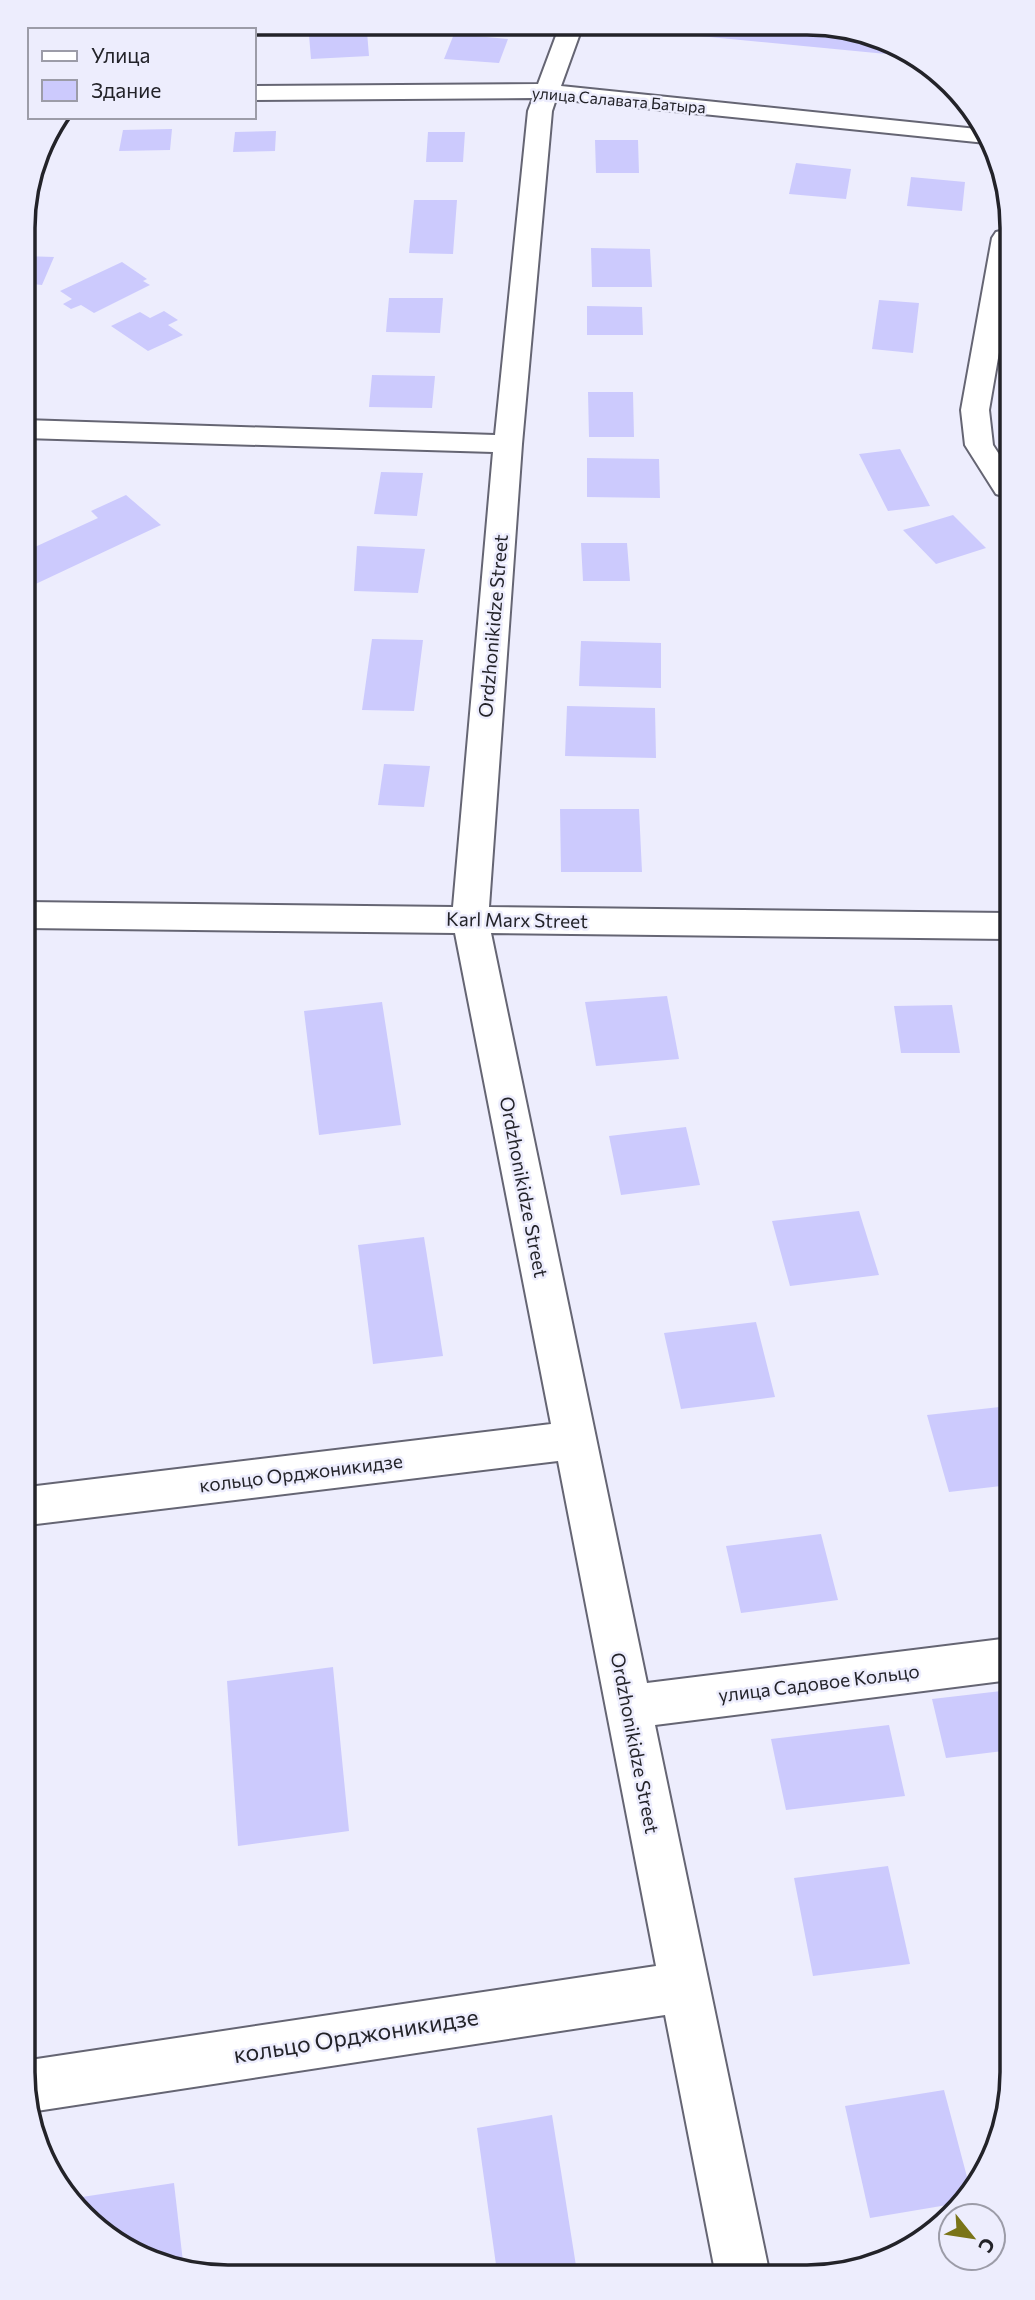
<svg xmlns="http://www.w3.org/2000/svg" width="1035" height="2300" font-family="Commissioner,sans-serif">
<rect width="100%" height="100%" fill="#ededfd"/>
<path fill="#cccafd" d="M606,25L847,27L907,56L606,27Z
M367,32L369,56L311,59L309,35Z
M454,34L508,39L499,63L444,59Z
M172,129L170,150L119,151L123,130Z
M276,131L275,151L233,152L235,132Z
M428,132H465L463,162H426Z
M595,140H638L639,173H596Z
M796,163L851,169L846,199L789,194Z
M911,177L965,182L962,211L907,206Z
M414,200H457L453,254L409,253Z
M591,248L650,249L652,287H592Z
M23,256L54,257L42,285L23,283Z
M122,262L147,279L143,281L150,285L94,313L81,305L71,309L63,304L72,299L60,291Z
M389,298H443L440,333L386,332Z
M879,300L919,303L913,353L872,349Z
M587,306L642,307L643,335H587Z
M164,311L178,320L168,325L183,335L148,351L111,326L140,312L150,318Z
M372,375L435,376L432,408L369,407Z
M588,392H633L634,437H589Z
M900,449L930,506L888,511L859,454Z
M587,458L659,459L660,498L587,497Z
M381,472L423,473L417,516L374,514Z
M126,495L161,525L25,589L24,552L98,518L91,511Z
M953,515L986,548L936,564L903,530Z
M581,543H627L630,581H583Z
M357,546L425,549L418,593L354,591Z
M372,639L423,640L414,711L362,710Z
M581,641L661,643V688L579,686Z
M567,706L655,708L656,758L565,756Z
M384,764L430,766L424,807L378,805Z
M560,809H639L642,872H561Z
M667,996L679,1059L596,1066L585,1002Z
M382,1002L401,1125L319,1135L304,1011Z
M952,1005L960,1053H901L894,1006Z
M686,1127L700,1185L621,1195L609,1136Z
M859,1211L879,1275L790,1286L772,1221Z
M424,1237L443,1356L373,1364L358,1245Z
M756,1322L775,1397L681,1409L664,1333Z
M1009,1406L1010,1485L949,1492L927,1415Z
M821,1534L838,1600L741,1613L726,1546Z
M333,1667L349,1831L238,1846L227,1681Z
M1010,1690L1011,1750L946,1758L932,1699Z
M889,1725L905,1796L786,1810L771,1739Z
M888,1866L910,1964L813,1976L794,1878Z
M944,2090L971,2192L965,2202L870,2218L845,2106Z
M552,2115L577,2272H497L477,2128Z
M174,2183L184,2271L92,2226L82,2210V2197Z"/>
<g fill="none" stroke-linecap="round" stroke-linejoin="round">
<g stroke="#656573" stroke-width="4">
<path id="minor" d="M560,25H583L561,86L977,129L986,143L556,99L552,111L522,444L489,907L1008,913V939L491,933L647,1683L1010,1638V1680L655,1725L769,2271H715L665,2015L30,2112V2060L656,1966L558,1461L28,1525V1487L551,1424L455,933L26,928V902L453,907L493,452L24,438V420L495,435L528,111L533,98L254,100V86L538,84Z
M1005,230L1006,312L989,410L993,445L1006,465V497L996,494L965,445L961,410L992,238L996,232Z"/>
</g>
<use href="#minor" fill="#fff" fill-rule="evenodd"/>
</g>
<g text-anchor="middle" stroke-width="5" stroke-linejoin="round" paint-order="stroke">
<g font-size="16" fill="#232329" stroke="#ededfd">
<text transform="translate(619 100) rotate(5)" y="6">улица Салавата Батыра</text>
</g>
<g font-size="19" fill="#232329" stroke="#ededfd">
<text transform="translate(493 626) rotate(-85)" y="7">Ordzhonikidze Street</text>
<text transform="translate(517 920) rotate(1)" y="7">Karl Marx Street</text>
<text transform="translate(524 1187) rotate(79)" y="7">Ordzhonikidze Street</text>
<text transform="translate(301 1473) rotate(-7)" y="7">кольцо Орджоникидзе</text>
<text transform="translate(819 1683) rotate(-7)" y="7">улица Садовое Кольцо</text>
<text transform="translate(635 1743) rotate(79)" y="7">Ordzhonikidze Street</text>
</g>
<g font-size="23" fill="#232329" stroke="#ededfd">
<text transform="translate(356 2036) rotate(-9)" y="8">кольцо Орджоникидзе</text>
</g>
</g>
<path d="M0 0H1035V2300H0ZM228 35H807A193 193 0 0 1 1000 228V2072A193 193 0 0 1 807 2265H228A193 193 0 0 1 35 2072V228A193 193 0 0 1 228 35Z" fill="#ededfd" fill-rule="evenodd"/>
<path fill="none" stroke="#232329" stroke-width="3.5" d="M228 35H807A193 193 0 0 1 1000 228V2072A193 193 0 0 1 807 2265H228A193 193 0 0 1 35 2072V228A193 193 0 0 1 228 35Z"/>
<rect x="28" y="28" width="228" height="91" fill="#ededfd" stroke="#9c9ca8" stroke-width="2"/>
<rect x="42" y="51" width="35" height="10" fill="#ffffff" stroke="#9c9ca8" stroke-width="2"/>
<text x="91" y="63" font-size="21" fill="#232329">Улица</text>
<rect x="42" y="80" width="35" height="21" fill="#cccafd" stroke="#9c9ca8" stroke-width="2"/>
<text x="91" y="98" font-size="21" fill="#232329">Здание</text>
<g transform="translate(972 2237) rotate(120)"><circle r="33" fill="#ededfd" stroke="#9c9ca8" stroke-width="2"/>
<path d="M0-5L12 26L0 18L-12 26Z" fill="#7a7418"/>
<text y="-10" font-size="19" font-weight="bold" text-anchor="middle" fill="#232329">С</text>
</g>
</svg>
